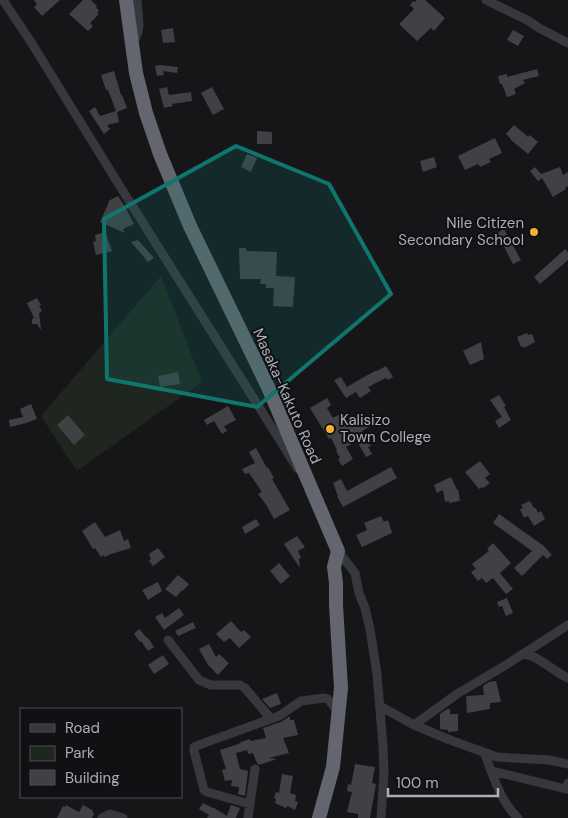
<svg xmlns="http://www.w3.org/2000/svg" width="568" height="818" font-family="'DM Sans',sans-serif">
<rect width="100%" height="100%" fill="#161618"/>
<path fill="#1e261f" d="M161,276L202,382L77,471L41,416Z"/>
<path fill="#404145" d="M34,0H60L42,16L34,7L37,4Z
M83,0H91L97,6L96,7L99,11L97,13L99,14L90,23L93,26L88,31L69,14Z
M417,0H425L445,18L434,31L431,28L417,41L399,24L414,9L410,5L413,1L415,2Z
M173,28L175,42L163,43L161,30Z
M513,30L524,36L518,46L507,40Z
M160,65L178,67L177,73L163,71L164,75L157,76L155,66Z
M537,69L539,76L523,80L525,83L514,89L516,94L507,97L502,84H500L498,76L507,74V77Z
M114,71L121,95H122L127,108L117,112L119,122L107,125L110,129L104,134L98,125L89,111L95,107L100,116L116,111L108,90H106L101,75Z
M167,87L169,95L191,92L192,101L172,104L173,106L164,108L159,89Z
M212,87L224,109L213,115L201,93Z
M514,125L528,137L530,135L538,142L528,154L511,140V139L506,134Z
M257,131L272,132V144H257Z
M495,138L502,153L489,159L491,162L480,167L478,164L465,170L458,156Z
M247,154L257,158L251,172L241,167Z
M434,157L437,167L423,172L420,161Z
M535,167L541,174L560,167L563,175L568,172V186L565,188L566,189L553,197L542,178L538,181L530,171Z
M118,196L126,208L134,224L123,229L125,233L100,222L109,202L108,201Z
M504,229L521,260L513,264L497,233Z
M105,232L112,251L96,255L93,242L96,241L95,235Z
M138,240L154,258L148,262L131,242Z
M239,248H246V251L277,252L276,276L295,277L293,307L273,306L274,288H266V284H260L261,279H240Z
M565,249L568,252V260L540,284L534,277Z
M37,298L41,305L39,306L42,311L39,313L41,329H40L37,324H32V319L34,318L27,303Z
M527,333L528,335L532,334L535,342L524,348L523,346L521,347L517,337Z
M481,342L484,359L470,365L463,351Z
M386,366L393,377L388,380L386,378L368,387L371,391L360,398L356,392L346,398L334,380L341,377L347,387L362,378L377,370V371Z
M178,372L180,384L160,387L158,376Z
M499,395L506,406L504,407L511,420L499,428L495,421L502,417L490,400Z
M327,398L331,405L327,408L333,418L342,413L350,425L364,417L369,427L362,431L371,446L368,447L372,454L366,457L357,441L346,447L353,459L342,466L338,459L340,458L336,451L337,450L331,438L329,439L310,408Z
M31,404L37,419L26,423L10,427L9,420L23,417L20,409Z
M228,406L236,420L224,426L227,431L222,434L214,421L207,425L204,420Z
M68,415L85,435L74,445L57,425Z
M256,448L267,468L268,467L274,478L272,479L290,510L274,519L267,506L258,494L262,492L249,473L245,474L242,469L255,463L249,452Z
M480,461L490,474L485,478L490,483L483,488L482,487L479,489L465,472Z
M391,467L397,478L343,507L337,496H338L333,483L341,479L347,491Z
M451,477L457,490L458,489L460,501L449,503V501L445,502L443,490L437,493L434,485Z
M530,501L534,508H536L538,513L541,511L545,519L534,526L528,516L524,518L520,509L523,508L521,505Z
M499,514L544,546L552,555L547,559L543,555L522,576L514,568L532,551L493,523Z
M381,516L384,522L388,520L392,533L362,547L356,535L367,530L364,523Z
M256,519L260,525L245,534L242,527Z
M95,522L105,537L120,530L124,541L128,539L131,548L111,554L105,557L103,555L101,557L95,548L93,549L82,531Z
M297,536L305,547L298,551L301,558L299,559L300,568L284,544Z
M493,543L511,563L500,573L513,589L506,594L493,578L486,583L482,578L478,581L471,572L476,569L472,564L489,551L487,549Z
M158,548L165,557L153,566L149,561L151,559L149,554Z
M279,563L290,576L281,584L270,571Z
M178,575L189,584L183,591L182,590L176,597L165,589Z
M158,582L162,591L148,600L142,590Z
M507,598L513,613L506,616L502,606L499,607L497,602Z
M179,608L184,615L164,630L155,617L162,613L165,618Z
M231,621L241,632L244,630L251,637L239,648L230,638L224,642L216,634Z
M193,622L196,628L178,636L175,631Z
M139,629L147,638H148L154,647L148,651L141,641L140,642L134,634Z
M209,644L216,657L219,654L229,663L218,675L208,665L199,649Z
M163,655L169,664L154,674L148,665Z
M496,681L501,702L490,703V709L467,713L466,696L484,695L483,686L489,682Z
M277,693L281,704L270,708L262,699Z
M447,709H450V714H458V731L448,732V730L440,729V714Z
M290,716V720H294L298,735L283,738L289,753L269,758L277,759L259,765L257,763L253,753L248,754L247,750L236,753L240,769L248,771L245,796L238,794L239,787L231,786L232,780L225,781L222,770L226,769L220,750L241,743L240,742L250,739V741L266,738L263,728L281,722Z
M355,764L375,767L372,783L376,784L370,818H358V814L347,812L352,792L347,791L348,784L351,785Z
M282,774L293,776L290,793L296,795L295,801L298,802L295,810L287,806L286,808L275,803L276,799L274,798L276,792L279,793Z
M203,803L213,808H214L227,816L231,805L240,808L236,818H207L209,815L199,809Z
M66,805L79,812L83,805L92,810L94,815L92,818H57L63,806L65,807Z"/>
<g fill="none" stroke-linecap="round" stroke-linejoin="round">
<path stroke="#37383d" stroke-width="9" d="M3,0L31,42L116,180L298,469
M486,0L529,21L539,28L568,43
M133,44L138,32L139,25L137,0
M338,551L355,573L359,593L365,608L370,629L377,674L383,746L384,774L381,818
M168,640L199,680L211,685H240L245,688L271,719
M523,654C538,655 554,672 568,678
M380,706L414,725L457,694L509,663L568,625
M414,725L450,740L497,757L549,760L568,764
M484,752C493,775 500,801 518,818
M492,771L566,789L568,783
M250,804L207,792L204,790L194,751V747L196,746L279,716L301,701L324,698L328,699L339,713
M102,818L110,814L123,818
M248,818L255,769"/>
<path stroke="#63666e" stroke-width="14" d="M126,0L136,73L146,113L160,154L190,226L268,387L338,551L334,567L336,583V605L341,688L333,767L319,818"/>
</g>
<path fill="#0f766e" fill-opacity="0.2" stroke="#0f766e" stroke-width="4" stroke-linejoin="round" d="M236,146L329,184L391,294L257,407L107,379L104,219Z"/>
<g fill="#f2b134" stroke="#111113" stroke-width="2">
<circle cx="534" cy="232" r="5"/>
<circle cx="330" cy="429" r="5"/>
</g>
<g text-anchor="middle" stroke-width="4" stroke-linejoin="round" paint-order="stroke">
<g font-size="15" fill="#a8adb8" stroke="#111113" text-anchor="end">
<text x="524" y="228">Nile Citizen<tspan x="524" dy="17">Secondary School</tspan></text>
<text x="340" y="425" text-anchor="start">Kalisizo<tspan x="340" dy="17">Town College</tspan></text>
</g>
<g font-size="15" fill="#a8adb8" stroke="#111113">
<text transform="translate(287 396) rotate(66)" y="5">Masaka-Kakuto Road</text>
</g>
</g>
<rect x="20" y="708" width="162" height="90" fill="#111113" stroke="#4d4f55"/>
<rect x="30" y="724" width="25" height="8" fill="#37383d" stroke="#4d4f55"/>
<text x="65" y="733" font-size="15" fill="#a8adb8">Road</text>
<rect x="30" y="746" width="25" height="15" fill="#1e261f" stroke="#4d4f55"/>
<text x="65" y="758" font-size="15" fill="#a8adb8">Park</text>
<rect x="30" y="770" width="25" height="15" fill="#404145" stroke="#4d4f55"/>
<text x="65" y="783" font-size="15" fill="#a8adb8">Building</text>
<path d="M388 788v8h110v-8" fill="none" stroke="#a8adb8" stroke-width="2.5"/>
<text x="396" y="788" font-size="15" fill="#a8adb8" stroke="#111113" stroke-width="4" paint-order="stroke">100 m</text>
</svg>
